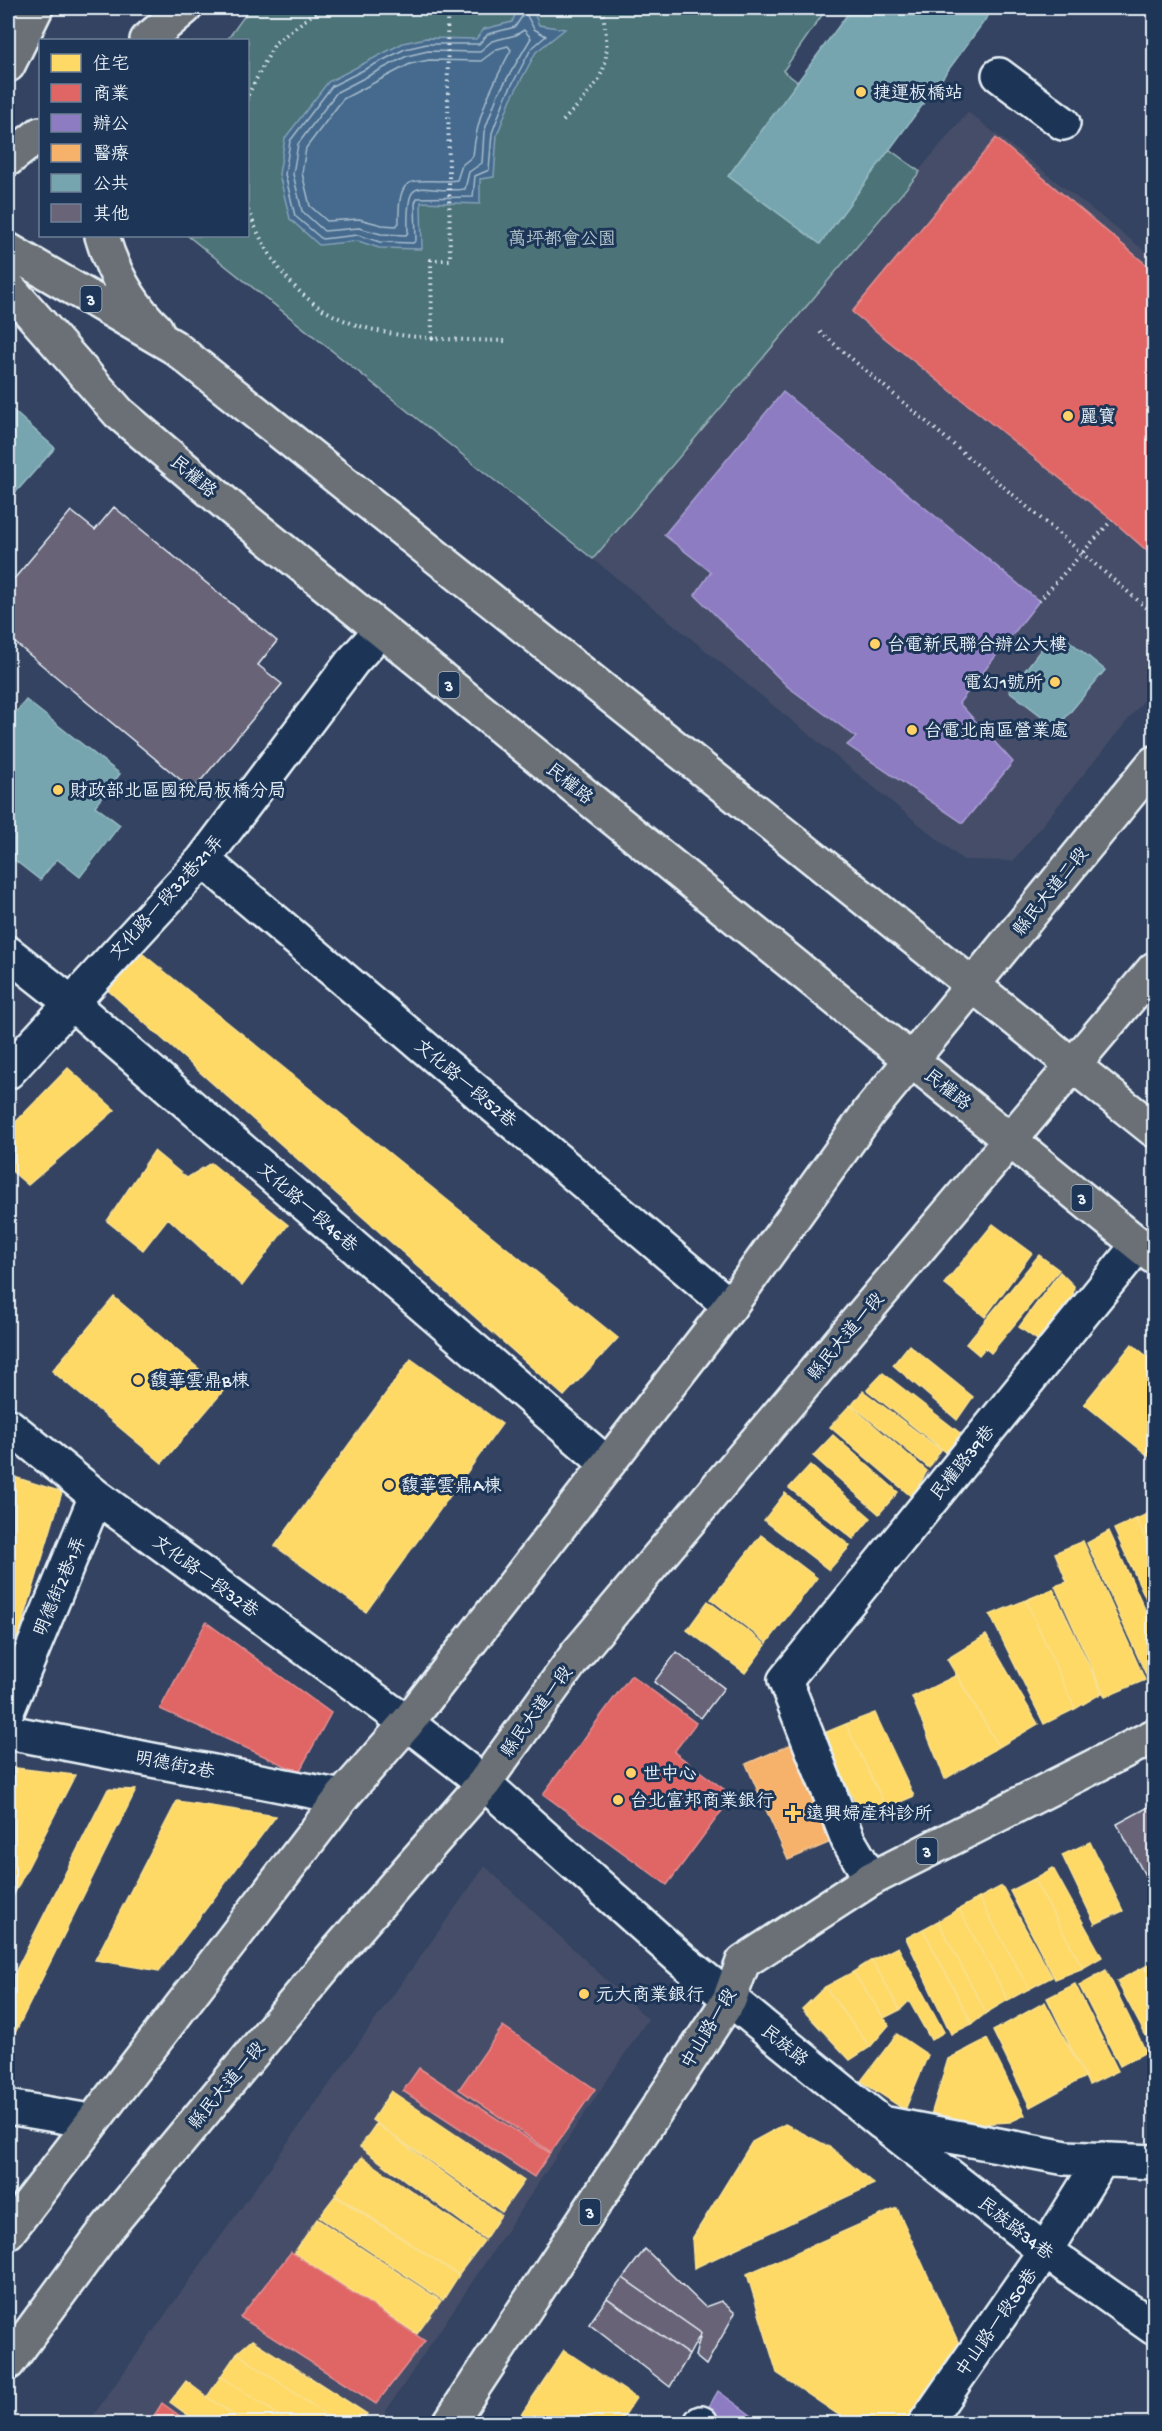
<svg xmlns="http://www.w3.org/2000/svg" width="1162" height="2431" font-family="'Gochi Hand','LXGW WenKai TC',sans-serif">
<rect width="100%" height="100%" fill="#344361"/>
<filter id="ink" filterUnits="userSpaceOnUse"><feTurbulence type="fractalNoise" baseFrequency=".0167" numOctaves="2"/><feDisplacementMap in="SourceGraphic" scale="12" xChannelSelector="R" yChannelSelector="G"/><feConvolveMatrix kernelMatrix="1 2 1 2 8 2 1 2 1" color-interpolation-filters="sRGB"/></filter>
<g filter="url(#ink)">
<path fill="#444d68" d="M968,112L1154,258V688L1013,861L963,860L593,559Z
M485,1866L648,2019L378,2423L87,2424Z"/>
<path fill="#4b7378" stroke="#9ab2b8" stroke-width="1.5" d="M250,8H827L783,71L920,172L593,559L188,236H248V40H227Z"/>
<path fill="#456b8d" stroke="#86a1b8" stroke-width="1.5" d="M518,8H532L539,25L565,29L536,52L511,99L497,135L494,177L480,179V204L421,202L422,249L379,248L358,241L319,245L290,219L279,174L285,138L328,82L403,43L426,38L476,39L484,29L512,22Z"/>
<path fill="#ffd966" stroke="#f8e092" stroke-width="1.5" d="M133,946L618,1338L564,1396L102,985Z
M68,1068L115,1110L28,1185L8,1168V1130Z
M154,1151L187,1178L211,1163L288,1225L242,1286L168,1218L143,1250L107,1221Z
M993,1224L1032,1253L985,1317L944,1284Z
M1039,1255L1059,1270L991,1353L985,1348L979,1355L966,1344Z
M1060,1272L1074,1286L1072,1304L1043,1344L1019,1327Z
M114,1297L224,1390L162,1463L52,1371Z
M1132,1344L1154,1362V1453L1151,1458L1084,1404Z
M909,1345L973,1397L957,1420L893,1365Z
M411,1359L502,1424L366,1612L275,1546Z
M883,1373L969,1440L951,1456L867,1390Z
M863,1391L941,1450L929,1468L852,1405Z
M850,1405L927,1471L912,1497L830,1427Z
M833,1435L898,1492L879,1514L813,1456Z
M810,1465L871,1518L853,1539L789,1488Z
M8,1475L62,1492L8,1672Z
M785,1493L850,1546L829,1570L764,1520Z
M1154,1511V1557L1136,1519Z
M1136,1519L1154,1557V1616L1114,1529Z
M1109,1531L1154,1629V1675L1148,1679L1087,1543Z
M761,1535L817,1578L767,1643L711,1599Z
M1083,1541L1145,1680L1105,1697L1055,1586L1067,1582L1055,1553Z
M1053,1589L1102,1693L1075,1709L1026,1600Z
M1026,1600L1075,1709L1044,1724L990,1615Z
M708,1601L766,1645L745,1673L687,1630Z
M986,1635L1038,1724L999,1747L947,1659Z
M957,1675L999,1747L945,1779L912,1697Z
M875,1713L914,1796L886,1808L846,1724Z
M846,1724L886,1808L863,1819L822,1734Z
M8,1767L75,1775L8,1906Z
M108,1789L136,1790L8,2047V1986Z
M177,1801L276,1816L159,1971L95,1960Z
M1090,1842L1123,1911L1095,1924L1062,1855Z
M1053,1868L1102,1957L1083,1968L1034,1879Z
M1034,1879L1083,1968L1055,1979L1010,1891Z
M1002,1886L1052,1977L1029,1989L979,1898Z
M979,1898L1029,1989L1008,2000L959,1909Z
M959,1909L1008,2000L986,2013L938,1921Z
M938,1921L986,2013L972,2024L923,1929Z
M923,1929L972,2024L951,2034L906,1938Z
M898,1947L944,2032L931,2040L909,2001L900,2010L872,1960Z
M872,1960L900,2010L884,2018L853,1972Z
M1154,1962V2032L1146,2036L1117,1981Z
M1106,1970L1146,2052L1120,2066L1079,1985Z
M853,1972L889,2025L870,2047L825,1987Z
M1075,1984L1118,2071L1089,2085L1047,1998Z
M825,1987L870,2047L850,2060L802,2009Z
M1045,2002L1085,2077L1030,2107L993,2031Z
M897,2034L928,2055L905,2110L861,2081Z
M987,2039L1025,2115L1010,2122L975,2124L931,2115L948,2059Z
M391,2091L524,2181L502,2212L372,2120Z
M376,2124L501,2215L485,2239L360,2147Z
M785,2124L831,2148L874,2184L694,2268L692,2239L752,2142Z
M362,2157L484,2241L458,2275L335,2194Z
M335,2196L459,2275L443,2300L319,2217Z
M897,2208L960,2346L906,2424H852L777,2373L747,2274Z
M317,2219L441,2301L417,2334L294,2253Z
M252,2340L367,2414L359,2424H339L237,2353Z
M564,2350L636,2398L619,2424H515Z
M237,2353L339,2424H291L221,2376Z
M221,2376L291,2424H247L207,2397Z
M186,2381L207,2397L247,2424H200L170,2402Z"/>
<path fill="#e06666" stroke="#e29092" stroke-width="1.5" d="M996,138L1154,271V557L1112,520L852,312Z
M206,1622L331,1713L299,1772L160,1709Z
M631,1675L696,1723L674,1752L733,1796L667,1885L543,1794Z
M503,2026L595,2089L551,2152L459,2089Z
M419,2068L550,2153L534,2177L403,2091Z
M291,2252L425,2341L376,2404L240,2317Z
M162,2403L191,2424H149Z"/>
<path fill="#8e7cc3" stroke="#a99fd3" stroke-width="1.5" d="M783,392L1039,601L959,703L1013,762L963,823L847,745L856,737L788,687L695,595L711,572L664,535Z
M718,2391L763,2424H709L707,2410Z"/>
<path fill="#f6b26b" stroke="#f2c595" stroke-width="1.5" d="M792,1744L810,1781L805,1784L833,1841L788,1860L746,1764Z"/>
<path fill="#76a5af" stroke="#98bcc5" stroke-width="1.5" d="M852,8H994L820,244L728,176Z
M8,406L55,448L8,501Z
M1056,630L1105,670L1057,728L1009,691Z
M26,700L120,774L95,806L120,825L80,877L57,859L40,880L8,855V720L9,721Z"/>
<g fill="none" stroke-linecap="round" stroke-linejoin="round">
<path stroke="#a7bbcd" stroke-width="1.5" d="M525,12L534,29L546,36L531,49L506,96L492,133L489,170L475,176L473,197L417,198L415,203L416,240L413,243L380,242L358,235L322,239L295,216L285,174L290,141L332,86L405,49L427,44H479L488,34L515,27Z
M524,30L531,38L498,94L484,132L482,163L469,172L465,189C419,195 406,168 408,232L406,235L381,234L359,228L324,231L302,211L293,174L298,144L337,92L407,56L428,51L479,52L492,41L516,35Z
M508,46L511,50C491,88 477,114 473,156L462,165L457,180C417,185 397,166 399,223L396,226L382,225L359,219L327,221L310,206L302,173L306,148L343,99L410,64L429,60L481,61L497,49Z"/>
</g>
<path fill="#696478" stroke="#e8f1f8" stroke-width="1.5" d="M114,507L277,641L258,665L282,684L193,790L8,637V586L71,511L95,530Z
M677,1652L724,1688L701,1718L654,1682Z
M1154,1804V1889L1153,1890L1117,1824Z
M645,2249L705,2307L721,2301L735,2313L706,2365L695,2356L701,2333L623,2278Z
M623,2278L701,2333L689,2355L607,2298Z
M607,2298L689,2355L670,2387L589,2324Z"/>
<g fill="none" stroke-linecap="round" stroke-linejoin="round">
<g stroke="#e8f1f8" stroke-width="38">
<path id="minor" d="M999,75L1063,123
M203,860L730,1306
M8,953L70,1002L606,1463
M8,1072L203,860L352,662L381,630
M8,1425L96,1496L407,1723L484,1783L682,1960L882,2123L1066,2158L1154,2162
M8,1709L96,1496
M8,1732L342,1797
M871,1879L848,1840L785,1680L1139,1244
M8,2107L90,2121
M886,2126L1045,2251L1154,2328
M701,2424V2423
M925,2424L1045,2251L1102,2159"/>
</g>
<g stroke="#e8f1f8" stroke-width="38">
<path id="major" d="M147,40L185,8
M8,65L36,8
M8,159L40,134
M102,236C112,270 130,304 156,329
M8,250L174,347L1154,1130
M8,287L119,413L231,508L1154,1257
M8,2232L342,1797L407,1723L730,1306L869,1112L1154,763
M8,2363L108,2227L335,1954L484,1783L577,1654L1154,969
M449,2424L729,2000L743,1962L871,1879L1154,1736"/>
</g>
<path stroke="#e8f1f8" stroke-width="4" stroke-dasharray="1.5 4.5" stroke-linecap="butt" d="M248,95L275,43L321,8
M563,121C605,77 613,70 602,8
M248,210C299,340 386,338 508,341
M820,332L1154,614
M432,339L431,260H450L447,8"/>
<use href="#minor" stroke="#1d3557" stroke-width="33"/>
<use href="#major" stroke="#6b6f75" stroke-width="33"/>
<path stroke="#e8f1f8" stroke-width="4" stroke-dasharray="1.5 4.5" stroke-linecap="butt" d="M1039,601L1112,520"/>
</g>
</g>
<g fill="#ffd166" stroke="#1d3557" stroke-width="2">
<circle cx="861" cy="92" r="6"/>
<circle cx="1068" cy="416" r="6"/>
<circle cx="875" cy="644" r="6"/>
<circle cx="1055" cy="682" r="6"/>
<circle cx="912" cy="730" r="6"/>
<circle cx="58" cy="790" r="6"/>
<circle cx="138" cy="1380" r="6"/>
<circle cx="389" cy="1485" r="6"/>
<circle cx="631" cy="1773" r="6"/>
<circle cx="618" cy="1800" r="6"/>
<path d="M790 1804h6v6h6v6h-6v6h-6v-6h-6v-6h6z"/>
<circle cx="584" cy="1994" r="6"/>
</g>
<g text-anchor="middle" stroke-width="6" stroke-linejoin="round" paint-order="stroke">
<g fill="#1d3557" stroke="#abb9c8" stroke-width="1.5">
<rect x="80.5" y="286" width="21" height="26" rx="4.5"/>
<rect x="438.5" y="672" width="21" height="26" rx="4.5"/>
<rect x="1071.5" y="1185" width="21" height="26" rx="4.5"/>
<rect x="916.5" y="1838" width="21" height="26" rx="4.5"/>
<rect x="579.5" y="2199" width="21" height="26" rx="4.5"/>
</g>
<g font-size="16" font-weight="bold" fill="#e8f1f8">
<text x="91" y="305">3</text>
<text x="449" y="691">3</text>
<text x="1082" y="1204">3</text>
<text x="927" y="1857">3</text>
<text x="590" y="2218">3</text>
</g>
<g font-size="18" fill="#e8f1f8" stroke="#1d3557" text-anchor="start">
<text x="873" y="98">捷運板橋站</text>
<text x="1080" y="422">麗寶</text>
<text x="887" y="650">台電新民聯合辦公大樓</text>
<text x="1043" y="688" text-anchor="end">電幻1號所</text>
<text x="924" y="736">台電北南區營業處</text>
<text x="70" y="796">財政部北區國稅局板橋分局</text>
<text x="150" y="1386">馥華雲鼎B棟</text>
<text x="401" y="1491">馥華雲鼎A棟</text>
<text x="643" y="1779">世中心</text>
<text x="630" y="1806">台北富邦商業銀行</text>
<text x="806" y="1819">遠興婦產科診所</text>
<text x="596" y="2000">元大商業銀行</text>
</g>
<g font-size="18" fill="#b1c5cb" stroke="#1d3557">
<text x="562" y="244">萬坪都會公園</text>
</g>
<g font-size="18" fill="#e8f1f8" stroke="#1d3557">
<text transform="translate(194 476) rotate(40)" y="6">民權路</text>
<text transform="translate(570 783) rotate(39)" y="6">民權路</text>
<text transform="translate(1050 891) rotate(-51)" y="6">縣民大道二段</text>
<text transform="translate(166 897) rotate(-48)" y="6">文化路一段32巷21弄</text>
<text transform="translate(466 1083) rotate(40)" y="6">文化路一段52巷</text>
<text transform="translate(948 1089) rotate(39)" y="6">民權路</text>
<text transform="translate(308 1207) rotate(41)" y="6">文化路一段46巷</text>
<text transform="translate(845 1336) rotate(-50)" y="6">縣民大道一段</text>
<text transform="translate(962 1462) rotate(-51)" y="6">民權路39巷</text>
<text transform="translate(206 1576) rotate(36)" y="6">文化路一段32巷</text>
<text transform="translate(59 1586) rotate(-67)" y="6">明德街2巷1弄</text>
<text transform="translate(536 1711) rotate(-54)" y="6">縣民大道一段</text>
<text transform="translate(175 1764) rotate(11)" y="6">明德街2巷</text>
<text transform="translate(708 2028) rotate(-59)" y="6">中山路一段</text>
<text transform="translate(785 2045) rotate(39)" y="6">民族路</text>
<text transform="translate(226 2085) rotate(-50)" y="6">縣民大道一段</text>
<text transform="translate(1016 2228) rotate(38)" y="6">民族路34巷</text>
<text transform="translate(996 2322) rotate(-55)" y="6">中山路一段50巷</text>
</g>
</g>
<rect width="1162" height="2431" fill="none" stroke="#1d3557" stroke-width="30"/>
<rect x="15" y="15" width="1132" height="2401" fill="none" stroke="#e8f1f8" stroke-width="2" filter="url(#ink)"/>
<rect x="39" y="39" width="210" height="198" fill="#1d3557" stroke="#6e8097" stroke-width="1.5"/>
<rect x="51" y="54" width="30" height="18" fill="#ffd966" stroke="#6e8097" stroke-width="1.5"/>
<text x="93" y="69" font-size="18" fill="#e8f1f8">住宅</text>
<rect x="51" y="84" width="30" height="18" fill="#e06666" stroke="#6e8097" stroke-width="1.5"/>
<text x="93" y="99" font-size="18" fill="#e8f1f8">商業</text>
<rect x="51" y="114" width="30" height="18" fill="#8e7cc3" stroke="#6e8097" stroke-width="1.5"/>
<text x="93" y="129" font-size="18" fill="#e8f1f8">辦公</text>
<rect x="51" y="144" width="30" height="18" fill="#f6b26b" stroke="#6e8097" stroke-width="1.5"/>
<text x="93" y="159" font-size="18" fill="#e8f1f8">醫療</text>
<rect x="51" y="174" width="30" height="18" fill="#76a5af" stroke="#6e8097" stroke-width="1.5"/>
<text x="93" y="189" font-size="18" fill="#e8f1f8">公共</text>
<rect x="51" y="204" width="30" height="18" fill="#696478" stroke="#6e8097" stroke-width="1.5"/>
<text x="93" y="219" font-size="18" fill="#e8f1f8">其他</text>
</svg>
